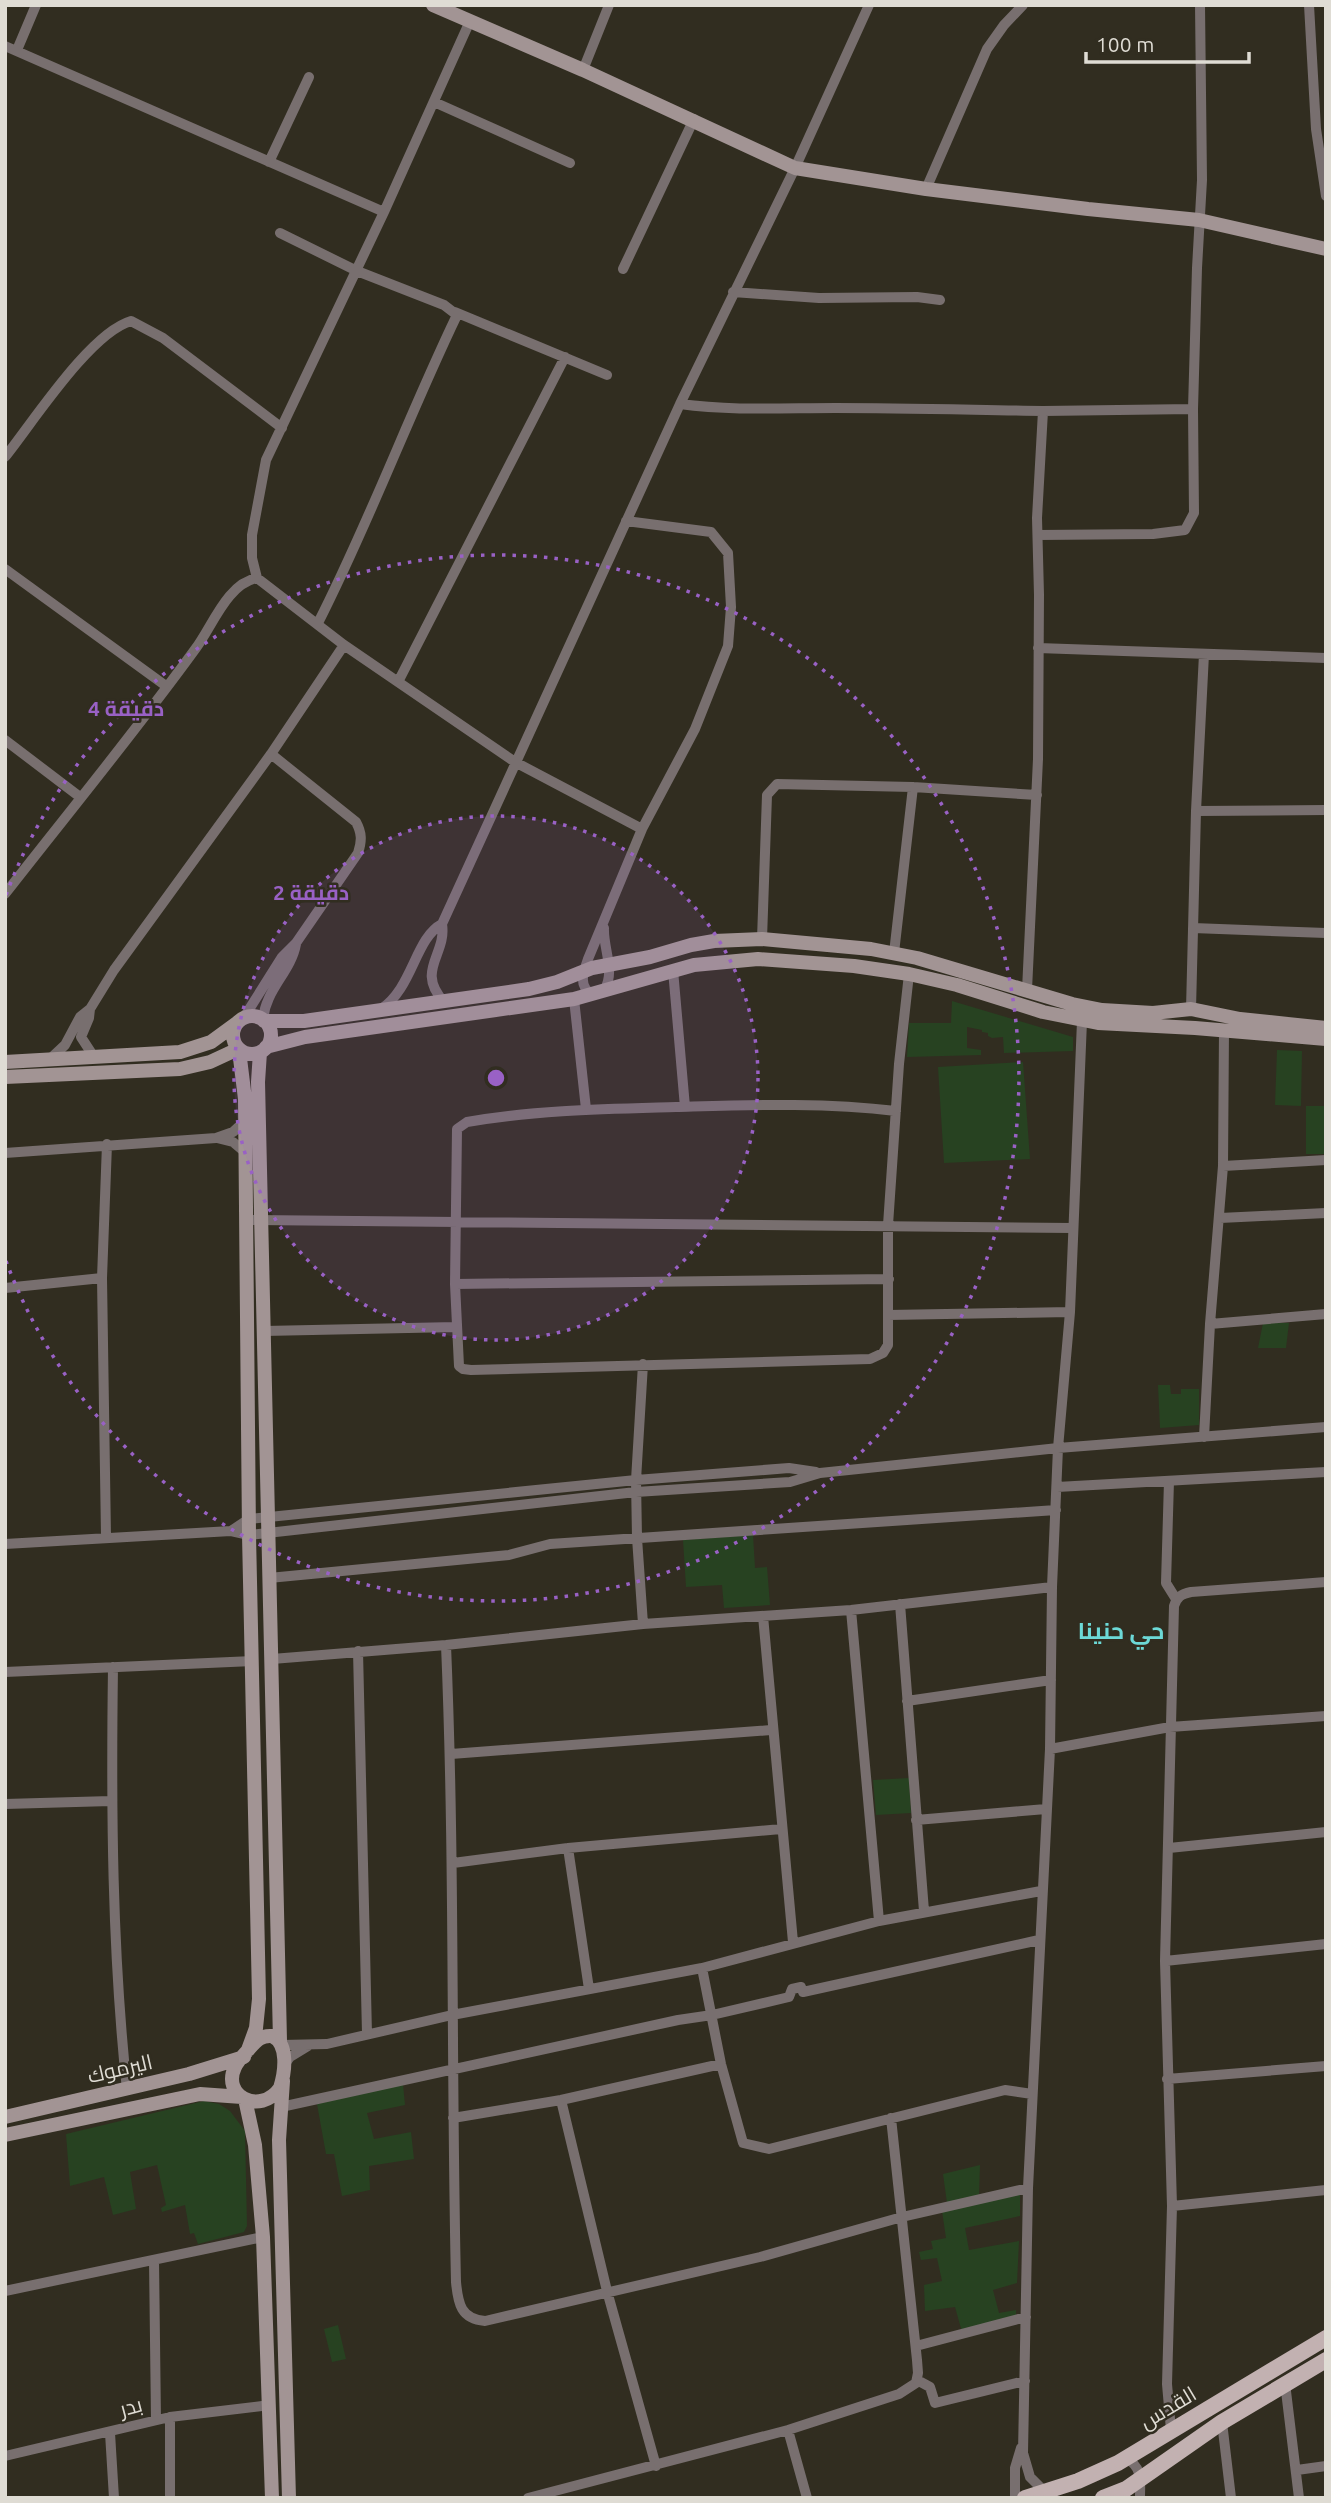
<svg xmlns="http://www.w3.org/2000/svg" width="1331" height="2503" font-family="Ubuntu,Cairo,sans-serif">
<rect width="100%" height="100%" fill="#312d20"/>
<path fill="#274221" d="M952,1001L1073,1037V1051L1004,1053L1003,1037L992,1038L988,1036V1033L982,1032V1030L967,1027V1048L981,1050V1055L907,1057L909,1023H951Z
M1277,1050L1302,1051L1301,1106L1275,1105Z
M1023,1062L1030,1159L944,1163L938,1067Z
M1306,1106H1326V1154H1306Z
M1263,1323H1289L1286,1348H1258Z
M1170,1385L1171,1394H1181V1389H1199V1425L1160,1428L1158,1385Z
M753,1535L755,1568L767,1567L770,1605L724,1608L722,1585L686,1587L683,1540Z
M909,1778L911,1813L876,1815L873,1780Z
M403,2084L405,2105L367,2113L374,2139L411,2132L414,2159L369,2166L370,2190L342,2196L334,2154H326L317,2104Z
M204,2101L219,2104L230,2111L245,2131L247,2226L244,2232L198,2244L194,2233L190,2234L185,2205L162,2212L161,2208L166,2205L157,2165L130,2172L136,2209L113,2215L104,2177L70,2186L66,2134Z
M980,2165L979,2196L947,2203L943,2174Z
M1020,2192V2216L965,2228L969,2250L1019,2241L1017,2283L993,2290L999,2313L1016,2310V2318L962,2332L955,2307L925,2311L924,2285L942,2281L937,2258L921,2260L919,2252L933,2249L931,2241L946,2238L942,2211Z
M338,2325L346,2359L332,2362L324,2329Z"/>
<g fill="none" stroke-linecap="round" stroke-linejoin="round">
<path stroke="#786f6f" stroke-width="10" d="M1309,5L1316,129L1326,196
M470,21L384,212L266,460L252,535V558L257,578L344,645L515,762L642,829
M5,46L384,212
M17,50L36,5
M583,70L609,5
M434,102L570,163
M269,162L309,77
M926,189L987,49L1004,25L1023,5
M280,233L357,271L444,305L457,315C408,417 369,523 318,623
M623,269L694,119
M733,292L819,298L917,297L940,300
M455,312L607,375
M680,404C732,411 783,408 835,408C904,408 974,410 1043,411
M5,457C33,422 90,333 131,321L163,338L282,428
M1038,535L1153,534L1185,530L1194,513L1193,409
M5,569L166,686
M1038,648L1326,658
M398,682L565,357
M5,740L80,797
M1196,811L1326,810
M5,894C69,812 135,732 196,648C213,625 227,584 257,578
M604,928C603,949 616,971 604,991
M1193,928L1326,933
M762,939L767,795L777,784L913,787L1037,795
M894,953L913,787
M673,970L685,1107
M1027,990L1038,759L1039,595L1037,518L1043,411L1193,409L1197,268L1202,180L1200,5
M592,995C578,985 583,973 588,959L642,829L695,729L728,646L731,607L728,553L711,532L626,521
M574,999L586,1109
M444,1002C415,970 447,955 442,924L680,404L795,168L869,5
M90,1009L89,1018L81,1037L94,1057
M381,1009C413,988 415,938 442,924
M1191,1009L1196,811L1204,654
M243,1019L282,957L296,943L358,853C362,841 362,833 356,822L271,754
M263,1020C265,990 291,972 296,944
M49,1060L65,1045L80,1017L90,1009L114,970L271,754L344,645
M896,1111C823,1102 749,1105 676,1107C607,1109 536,1110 467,1122L457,1129L455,1284L459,1366L463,1369L471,1370L870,1359L883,1353L888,1345V1225L899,1064L909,974
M217,1138L233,1142L246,1153
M5,1153L216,1138L233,1132L245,1121
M1223,1166L1326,1160
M1220,1218L1326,1213
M246,1220L1072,1228
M455,1284L889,1279
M5,1288L102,1278
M888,1315L1070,1312
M1210,1324L1326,1314
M264,1331L456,1327
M643,1364L636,1480L637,1538L643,1624
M1204,1437L1210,1324L1223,1166L1224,1030
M1169,1481L1166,1583L1176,1599
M1057,1487L1326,1472
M231,1531L249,1519L636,1480L789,1468L816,1472
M106,1537L102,1278L107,1144
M5,1544L231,1531L249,1535L636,1492L790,1482L820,1473L1058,1448L1326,1427
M269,1578L509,1555L550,1544L1056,1510
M900,1604L924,1911
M851,1610L879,1921
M763,1616L793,1942
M446,1645C455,1857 451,2070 456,2282C458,2304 461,2319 485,2321L760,2257L902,2217L1028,2188
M358,1651L367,2034
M272,1659L446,1645L643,1624L851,1610L1052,1587
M113,1667C111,1808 112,1950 127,2090
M5,1672L253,1661
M907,1701L1051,1680
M1050,1749L1170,1727L1326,1716
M451,1754L771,1730
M5,1804L111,1801
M916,1820L1046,1809
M568,1848L589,1989
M1169,1848L1326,1832
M453,1863L568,1848L781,1829
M1165,1961L1326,1944
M702,1968L721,2064L743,2143L769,2149L1005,2090L1032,2094
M282,2045L327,2044L452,2015L702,1968L879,1921L1041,1891
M284,2065L290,2057L308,2046
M1167,2079L1326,2066
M561,2100L607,2291L656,2466
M281,2107L678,2020L712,2015L789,1997L792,1989L801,1987L803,1992L1039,1940
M453,2118L561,2100L721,2064
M1172,2206L1326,2190
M154,2261L156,2420
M5,2291L263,2237
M916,2346L1026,2317
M917,2380L930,2387L935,2403L1025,2381
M1285,2383L1299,2498
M170,2417V2498
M1222,2422L1231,2498
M788,2430L807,2498
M1171,2430L1167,2384L1172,2206L1165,1961L1174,1606C1177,1597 1181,1594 1191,1592L1326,1582
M110,2433L114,2498
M5,2456L170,2417L270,2405
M1126,2458C1143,2468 1140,2480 1140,2498
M1297,2470L1326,2466
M1043,2490L1030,2477L1023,2453L1028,2188L1050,1749L1052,1587L1058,1448L1070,1312L1082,1021
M528,2498L788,2430L899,2394L916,2383L918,2373L917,2360L891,2118
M1015,2498V2468L1021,2448"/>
<path stroke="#a29494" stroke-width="14" d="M433,5L583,70L795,168L926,189L1088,209L1199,220L1326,249
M233 1035a19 19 0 1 1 38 0a19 19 0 1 1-38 0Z
M264,1021H304L529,989L557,982L592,968L650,957L691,945L714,941L762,939L871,949L917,958L1072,1004L1102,1010L1153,1013L1191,1009L1240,1019L1326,1028
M266,1047L305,1037L574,999L694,965L758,959L854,966L909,974L957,985L1043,1012L1098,1023L1195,1028L1326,1039
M239,1050L245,1099L249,1535L259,1999L256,2028L248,2050
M260,1052L258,1082L280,2041
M5,1062L180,1052L211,1042L237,1023
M5,1077L180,1069L210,1062L238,1049
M272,2036C289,2044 285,2072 280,2088C260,2116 221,2096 235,2067C238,2060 244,2055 249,2049C256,2041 261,2035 272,2036Z
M283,2081L279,2140L289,2498
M245,2099L255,2145L263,2237L272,2498
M5,2117L189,2074L244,2057
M5,2135L200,2094L242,2097"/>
<path stroke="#c2b1b1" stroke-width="16" d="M1025,2498L1078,2481L1118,2463L1326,2338
M1103,2498L1126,2489L1222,2422L1326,2360"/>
</g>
<circle cx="496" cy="1078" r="262" fill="#9961c5" fill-opacity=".12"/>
<g fill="none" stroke="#9961c5" stroke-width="3.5" stroke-dasharray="3.5 7">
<circle cx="496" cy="1078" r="262"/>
<path d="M6 895A523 523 0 1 1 6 1261"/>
</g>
<g text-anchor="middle" stroke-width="5" stroke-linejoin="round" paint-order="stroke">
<g font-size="21" fill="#dfdcd4" stroke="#312d20">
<text transform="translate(120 2069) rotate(-13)" y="7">اليرموك</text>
<text transform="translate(131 2407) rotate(-15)" y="7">بدر</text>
<text transform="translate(1168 2408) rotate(-31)" y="7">القدس</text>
</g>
<g font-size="23" font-weight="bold" fill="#6cd9d7" stroke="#312d20">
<text x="1121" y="1639">حي حنينا</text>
</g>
</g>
<circle cx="496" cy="1078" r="10" fill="#9961c5" stroke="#312d20" stroke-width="3.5"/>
<g font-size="21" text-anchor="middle" font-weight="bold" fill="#9961c5" stroke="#312d20" stroke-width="5" stroke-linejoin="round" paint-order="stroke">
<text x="126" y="716">4 دقيقة</text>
<text x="311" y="900">2 دقيقة</text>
</g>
<rect width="1331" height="2503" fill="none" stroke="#dfdcd4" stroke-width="14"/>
<path d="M1086 52v10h163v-10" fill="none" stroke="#dfdcd4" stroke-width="3.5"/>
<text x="1096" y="52" font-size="21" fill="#dfdcd4" stroke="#312d20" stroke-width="5" paint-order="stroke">100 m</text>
</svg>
